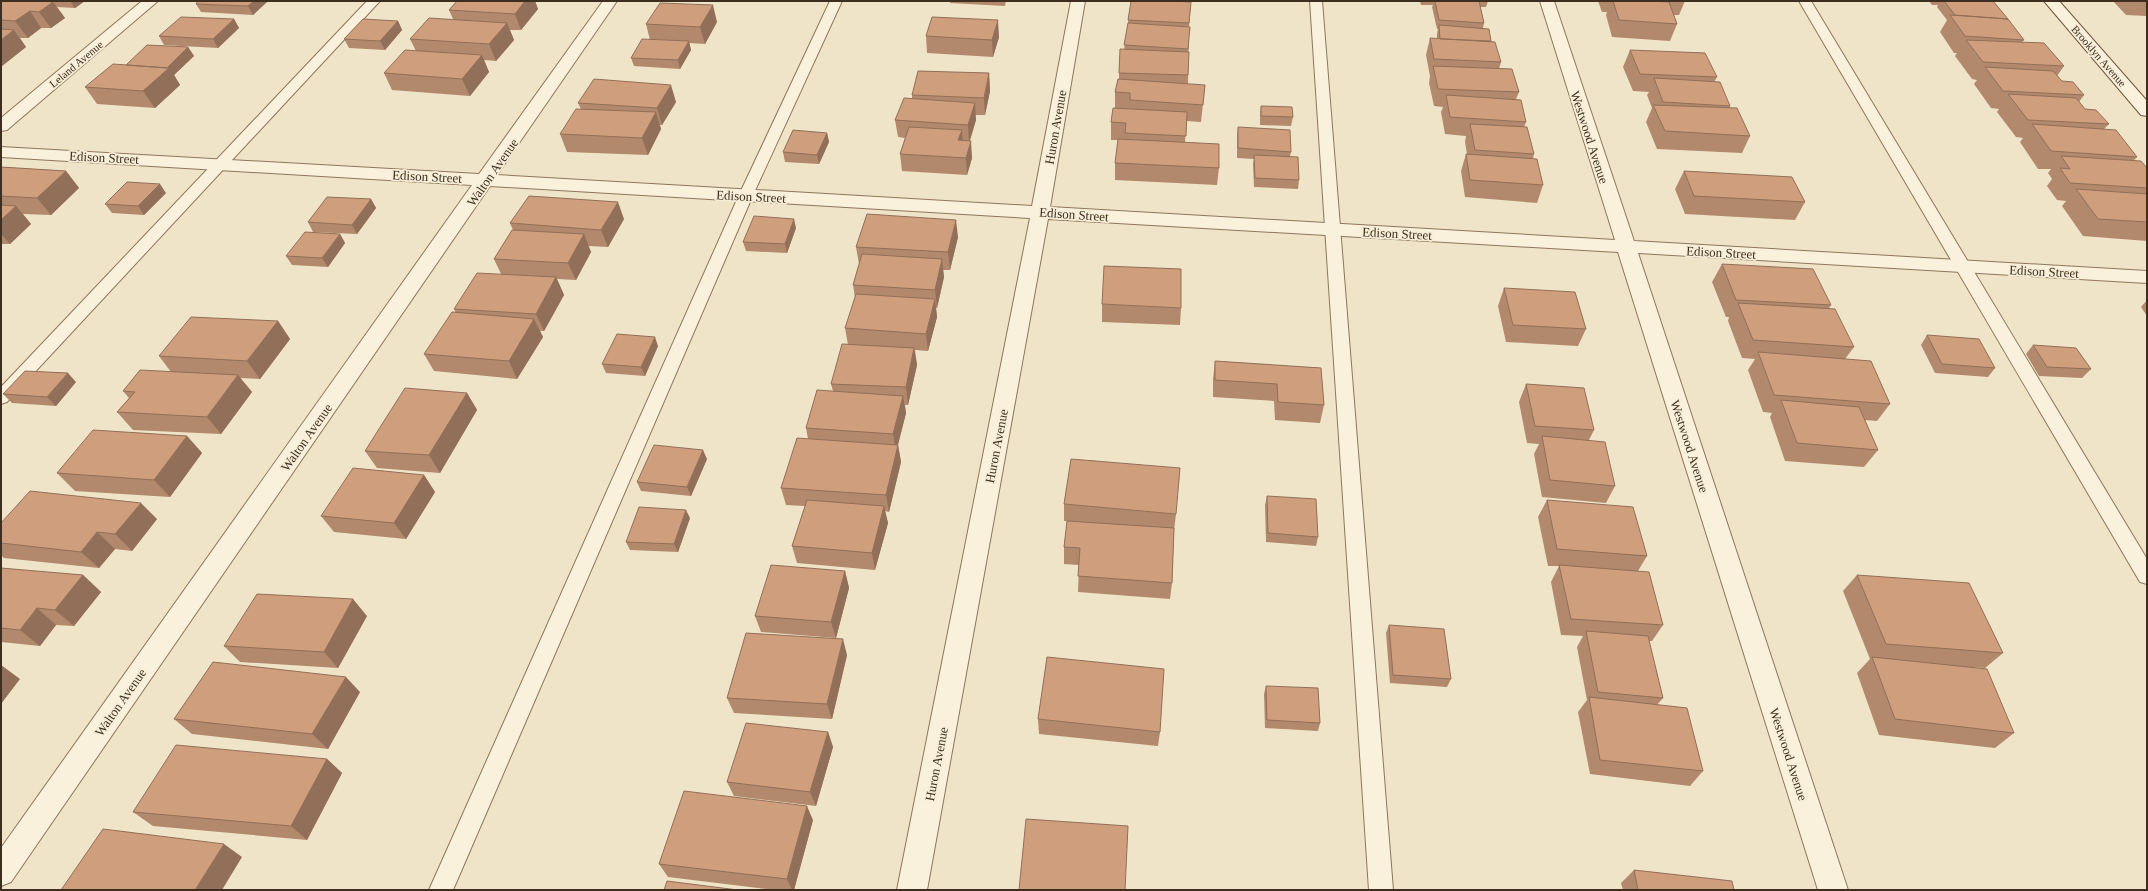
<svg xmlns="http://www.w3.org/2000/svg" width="2148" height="891" font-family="'Times New Roman',serif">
<rect width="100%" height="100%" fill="#f0e4c8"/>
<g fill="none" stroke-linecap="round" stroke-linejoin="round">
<g stroke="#8d765c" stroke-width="2">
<path id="lane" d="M367,1H380L7,402L1,404V387Z
M830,1H842L753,195L453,890H429L739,195Z
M1310,1H1322L1393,890H1369Z
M1799,1H1811L2147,559V584L2140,582Z"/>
</g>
<g stroke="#8d765c" stroke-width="2">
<path id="street" d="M142,1H158L7,130L1,131V118Z
M603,1H617L497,175L1032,206L1071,1H1085L1050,207L1615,240L1540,1H1554L1634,241L2147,271V283L1638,253L1848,890H1818L1618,252L1048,219L927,890H897L1030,218L490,186L11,882L1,886V848L472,185L1,157V147L479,174Z"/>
</g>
<g stroke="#6f573f" stroke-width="2">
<path id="secondary" d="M2044,1H2059L2147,101V116L2141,115Z"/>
</g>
<use href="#lane" fill="#faf1dc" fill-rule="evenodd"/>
<use href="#street" fill="#faf1dc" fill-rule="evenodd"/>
<use href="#secondary" fill="#faf1dc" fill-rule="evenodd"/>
</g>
<path fill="#b2896c" d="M1,1H85L75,8L57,7L65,18L51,28H41L28,38H20L26,47L2,66H1Z
M268,1L253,15L201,12L196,4Z
M457,1H545L544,2L535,1L538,9L521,30H510L514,40L496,61L484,60L489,72L470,96L392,90L384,73L416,51L410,39L453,19L449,10Z
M950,1H1006L1005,6L950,3Z
M1131,1H1191L1189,27L1188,84L1205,85L1201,122L1186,121L1185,143L1219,168L1217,185L1115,180V163L1118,140H1111V122L1115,108V92L1119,79V73L1124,50Z
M1420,1H1488L1486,7H1480L1484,23L1483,28L1491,41L1501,62L1499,69L1519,92L1516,99L1526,122L1524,127L1534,154L1533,159L1543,185L1537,203L1465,197L1461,171L1466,154H1467L1465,142L1466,136L1445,134L1441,112L1443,107L1434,106L1429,83L1430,76L1426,55L1430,38L1437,39V34L1438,29H1437L1432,7L1433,5H1421Z
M1598,1H1685L1679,15H1674L1677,24L1670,41L1612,37L1606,15L1607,12H1602Z
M1929,1H1993L2024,40L2022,42L2064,66L2057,76L2062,81L2084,95L2079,102L2085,109L2109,124L2104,129L2137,157L2134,160L2147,168V241L2083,236L2062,206L2066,201L2057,200L2047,186L2052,179L2048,173L2051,169H2038L2020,142L2023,138L2016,137L1997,112L1999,109L1991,108L1974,84L1977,80L1972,79L1955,56L1957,53H1954L1940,32L1947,20L1937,7L1938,5H1932Z
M2113,1H2147V16L2126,15Z
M234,19L239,28L218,48L164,45L159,36Z
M398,21L402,30L385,50L349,48L344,39Z
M717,22L705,44L689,43L691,50L680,69L634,66L631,58L650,40L646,24Z
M926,36L999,37L993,57L927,53Z
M188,47L194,56L174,75L180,85L155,108L97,104L85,87L126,65Z
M1630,50L1717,77L1714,82L1730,106L1729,108L1750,136L1742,153L1657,149L1646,122L1652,108L1647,95L1649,92L1633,91L1623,67Z
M989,73L990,91L985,115H975L976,120L970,141L972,158L967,175L902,171L900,154L905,138L898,137L895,120L912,99V95Z
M676,102L662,125H660L661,129L648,155L567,152L560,134L581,109L578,103Z
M1261,106L1293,117L1291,126L1260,125V115Z
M1238,127L1291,152L1290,156L1299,180L1298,189L1254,187L1253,164L1254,159L1237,158V136Z
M827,133L829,142L819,164L785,162L783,152Z
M1,167L66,171L79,188L51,215L23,214L31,224L10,244H1Z
M1684,171L1805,202L1795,220L1685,214L1675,189Z
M166,193L144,215L112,213L105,204Z
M371,199L376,208L357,234L313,232L308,222Z
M624,219L608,247L588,246L591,252L576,280L557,279L564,295L544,331H540L543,337L517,379L434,371L424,354L456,313L454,309L501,274L494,259L513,230L510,223Z
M796,228L787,253L746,251L743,242Z
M340,234L345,243L328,267L292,265L286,256Z
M958,237L950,270H943L944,277L937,308H936L937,317L928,351L915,350L917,365L908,405H905L906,413L898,445L901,462L889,512L885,511L888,523L875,570L797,563L792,546L805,506L786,505L781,488L808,439L806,428L833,391L831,384L848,345L845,328L855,298L853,285L859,264L856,247Z
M1722,264L1831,305L1829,308L1854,347L1845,359L1890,404L1877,421L1865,420L1878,450L1864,467L1785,461L1770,417L1772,413L1763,412L1748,370L1755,359L1742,358L1728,321L1729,317H1726L1712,282Z
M1504,288L1586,329L1578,346L1506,342L1498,306Z
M2147,300V316L2141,307Z
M1102,304L1181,308L1180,325L1102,322Z
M278,321L290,339L260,379L240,378L252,392L221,434L133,430L117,412L129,398L123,391L171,372L159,356Z
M1927,335L1995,368L1988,377L1935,373L1921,345Z
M2033,345L2091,369L2082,378L2039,376L2026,354Z
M658,346L645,376L606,373L602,364Z
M1215,361L1321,368L1324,405L1320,423L1275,420L1274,401L1213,397V379Z
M76,382L56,406L12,403L3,394Z
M1526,384L1594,430L1589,440L1615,486L1606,503L1542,497L1534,454L1539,444L1527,443L1519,402Z
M467,393L477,410L440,473L377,468L365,451Z
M187,436L202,453L170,497L75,491L57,473Z
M707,459L691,496L641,491L637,482Z
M424,475L435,492L406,539L334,532L321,516Z
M1267,496L1318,537L1316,546L1266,542L1265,505Z
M1547,500L1647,556L1638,571L1663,625L1652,641H1649L1663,698L1657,705L1703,771L1690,786L1590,774L1578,712L1587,700L1577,647L1583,636L1561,635L1551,582L1559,566H1548L1538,517Z
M1064,504L1176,514L1174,531L1172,583L1170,599L1078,592L1079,565L1064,564V547L1067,521H1064Z
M690,518L678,552L630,550L626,542Z
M157,519L132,551L115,549L99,568L4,558L1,555V523Z
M1,568L83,575L101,592L74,626L56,625L40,646L1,642Z
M845,571L849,588L836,638L761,632L755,616Z
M1857,575L2003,653L1985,668L1967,667L2014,733L1995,748L1879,735L1857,673L1870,659L1843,591Z
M367,616L338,668L240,662L224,646Z
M1389,625L1451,679L1447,687L1390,683L1386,633Z
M847,655L832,719L734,713L727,698Z
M1266,686L1320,723L1318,731L1265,728L1264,694Z
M360,692L328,749L192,734L174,719Z
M1038,719L1160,732L1158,746L1039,734Z
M828,732L833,747L816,806L734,796L727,782Z
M327,759L342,773L307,840L153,826L133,812Z
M813,820L794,890H775L668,877L659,864Z
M1634,870L1734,890H1623L1621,883Z"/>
<path fill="#916f58" d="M70,1H85L75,8Z
M254,1H268L253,15L248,6Z
M525,1H535L538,9L521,30L515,14Z
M53,2L65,18L51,28L39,12Z
M713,5L717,22L705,44L700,27Z
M30,11L41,28L28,38L15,21Z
M234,19L239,28L218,48L213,39Z
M998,20L999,37L993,57L992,40Z
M398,21L402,30L385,50L380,41Z
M507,23L514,40L496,61L489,44Z
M14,30L26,47L2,66L1,64V40Z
M689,41L691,50L680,69L678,60Z
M188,47L194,56L174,75L180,85L155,108L143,91Z
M482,55L489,72L470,96L462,79Z
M989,73L990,91L985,115L984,98Z
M671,85L676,102L662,125L657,108Z
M975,103L976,120L969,142L968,125Z
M656,112L661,129L648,155L642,138Z
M962,130L963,148L958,140Z
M827,133L829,142L819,164L817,155Z
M971,141L972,158L967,175L966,158Z
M66,171L79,188L51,215L37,198Z
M160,184L166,193L144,215L138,206Z
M371,199L376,208L357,234L352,225Z
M618,202L624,219L608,247L601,230Z
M16,206L31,224L10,244L1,234V220Z
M794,219L796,228L787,253L785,244Z
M956,220L958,237L950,270L948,252Z
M340,234L345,243L328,267L322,258Z
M584,234L591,252L576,280L568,263Z
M942,259L944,277L937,308L935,290Z
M556,277L564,295L544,331L536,314Z
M935,299L937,317L928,351L926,334Z
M534,319L543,337L517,379L509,361Z
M278,321L290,339L260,379L247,361Z
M655,337L658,346L645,376L641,367Z
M914,348L917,365L908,405L906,387Z
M68,373L76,382L56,406L47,397Z
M238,375L252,392L221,434L207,417Z
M467,393L477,410L440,473L429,455Z
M903,396L906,413L896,452L893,434Z
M187,436L202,453L170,497L154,480Z
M898,445L901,462L889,512L886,495Z
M703,450L707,459L691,496L687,487Z
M424,475L435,492L406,539L394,523Z
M141,503L157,519L132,551L115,534Z
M884,506L888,523L875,570L872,553Z
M686,510L690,518L678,552L674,544Z
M97,532L115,549L99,568L81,552Z
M845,571L849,588L836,638L831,622Z
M83,575L101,592L74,626L55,610Z
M353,599L367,616L338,668L324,652Z
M37,608L56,625L40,646L20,630Z
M843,639L847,655L832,719L827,704Z
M1,665L20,679L1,704Z
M346,677L360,692L328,749L312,734Z
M828,732L833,747L816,806L810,792Z
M327,759L342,773L307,840L291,826Z
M807,806L813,820L794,890H792L787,879Z
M224,844L242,857L222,890H195Z"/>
<path fill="#cf9f7d" stroke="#916f58" d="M1,1H44L53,2L39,12L30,11L15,21L1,20Z
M198,1H254L248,6L196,4Z
M457,1H525L515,14L449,10Z
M1131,1H1172L1191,2L1189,23L1128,20Z
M1435,1H1479L1484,23L1439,20Z
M1613,1H1651L1669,2L1677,24L1619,20Z
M1944,1H1993L2008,19L1955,15Z
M660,3L713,5L700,27L646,24Z
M1950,15L2008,19L2024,40L1965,36Z
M181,17L234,19L213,39L159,36Z
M932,17L998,20L992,40L926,36Z
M429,18L507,23L489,44L410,39Z
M363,19L398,21L380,41L344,39Z
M1128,23L1190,27L1188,49L1124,45Z
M1439,25L1489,29L1491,41L1440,39Z
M1,29L14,30L1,40Z
M1430,38L1495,42L1501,62L1434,59Z
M642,39L689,41L678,60L631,58Z
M1966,40L2044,43L2064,66L1983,62Z
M147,45L188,47L167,68L126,65Z
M1120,49L1189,52L1188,75L1119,73Z
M405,50L482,55L462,79L384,73Z
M1630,50L1705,53L1717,77L1640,74Z
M113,64L169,68L143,91L85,87Z
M1433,66L1512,69L1519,92L1438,89Z
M1985,67L2053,71L2062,81L2073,82L2084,95L2003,91Z
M918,71L989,73L984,98L912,95Z
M1654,78L1720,82L1730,106L1663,102Z
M594,79L671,85L657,108L578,103Z
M1118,79L1205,85L1203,105L1130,100V93L1115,92Z
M2008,94L2076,98L2085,109L2096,110L2109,124L2028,120Z
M1446,95L1521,100L1526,122L1450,117Z
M904,98L975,103L968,125L895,120Z
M1653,105L1737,108L1750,136L1665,131Z
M1261,106L1292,107L1293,117L1261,116Z
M1113,108L1187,112L1186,136L1125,133L1126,123L1111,122Z
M576,109L656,112L642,138L560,134Z
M1470,124L1527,127L1534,154L1475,150Z
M2032,124L2116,130L2137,157L2051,151Z
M909,127L962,130L958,140L971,141L966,158L900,154Z
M1238,127L1290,130L1291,152L1238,148Z
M793,130L827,133L817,155L783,152Z
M1118,139L1219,144V168L1115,163Z
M1466,154L1537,159L1543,185L1470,180Z
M1254,155L1298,157L1299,180L1255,178Z
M2061,156L2141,161L2147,168V188L2070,183L2060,168L2070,169Z
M1,167L66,171L37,198L1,196Z
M1684,171L1792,177L1805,202L1694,196Z
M127,182L160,184L138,206L105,204Z
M2076,189L2147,194V222L2098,219Z
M529,196L618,202L601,230L510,223Z
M327,197L371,199L352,225L308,222Z
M1,205L16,206L1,220Z
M867,214L956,220L948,252L856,247Z
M754,216L794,219L785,244L743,242Z
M512,230L584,234L568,263L494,259Z
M305,232L340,234L322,258L286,256Z
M862,254L942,259L935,290L853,285Z
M1722,264L1813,269L1831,305L1736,300Z
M1104,266L1181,269V308L1102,304Z
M477,273L556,277L536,314L454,309Z
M1504,288L1575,292L1586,329L1513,325Z
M856,294L935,299L926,334L845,328Z
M1738,303L1835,309L1854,347L1753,340Z
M452,312L534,319L509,361L424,354Z
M191,317L278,321L247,361L159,356Z
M617,334L655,337L641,367L602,364Z
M1927,335L1979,339L1995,368L1942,364Z
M842,344L914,348L906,387L831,384Z
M2033,345L2076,348L2091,369L2047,367Z
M1758,352L1871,361L1890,404L1774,395Z
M1215,361L1321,368L1324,405L1278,402L1277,384L1215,380Z
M140,370L238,375L207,417L117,412L135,392L123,391Z
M25,371L68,373L47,397L3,394Z
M1526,384L1584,388L1594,430L1535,426Z
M405,388L467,393L429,455L365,451Z
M817,390L903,396L893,434L806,428Z
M1781,400L1859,407L1878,450L1797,443Z
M93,430L187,436L154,480L57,473Z
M1542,436L1605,442L1615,486L1550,480Z
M797,438L898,445L886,495L781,488Z
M654,445L703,450L687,487L637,482Z
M1071,459L1180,468L1176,514L1064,504Z
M353,468L424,475L394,523L321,516Z
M30,491L141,503L115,534L97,532L81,552L1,543V523Z
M1267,496L1316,499L1318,537L1268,533Z
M807,500L884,506L872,553L792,546Z
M1547,500L1633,507L1647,556L1557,549Z
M639,507L686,510L674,544L626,542Z
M1067,521L1174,528L1172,583L1078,576L1080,548L1064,547Z
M771,565L845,571L831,622L755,616Z
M1559,565L1649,572L1663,625L1571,619Z
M1,568L83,575L55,610L37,608L20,630L1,628Z
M1857,575L1969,583L2003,653L1886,644Z
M257,594L353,599L324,652L224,646Z
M1389,625L1444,629L1451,679L1393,675Z
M1586,631L1648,636L1663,698L1598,692Z
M746,633L843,639L827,704L727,698Z
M1047,657L1164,669L1160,732L1038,719Z
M1872,657L1987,669L2014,733L1895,719Z
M213,662L346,677L312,734L174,719Z
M1266,686L1318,688L1320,723L1267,720Z
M1589,697L1687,708L1703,771L1600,760Z
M746,723L828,732L810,792L727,782Z
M176,745L327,759L291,826L133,812Z
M684,791L807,806L787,879L659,864Z
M1026,819L1128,826L1125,890H1019Z
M103,829L224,844L195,890H61Z
M1634,870L1732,881L1734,890H1638Z
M667,881L738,890H664Z"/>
<g text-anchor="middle" stroke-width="3.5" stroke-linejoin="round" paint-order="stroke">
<g font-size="11" fill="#3d2e20" stroke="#f7eed8">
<text transform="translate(2099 56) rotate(49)" y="4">Brooklyn Avenue</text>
<text transform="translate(76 64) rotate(-40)" y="4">Leland Avenue</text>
</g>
<g font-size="13" fill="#3d2e20" stroke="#f7eed8">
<text transform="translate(1055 127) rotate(-80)" y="5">Huron Avenue</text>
<text transform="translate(1590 137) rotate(72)" y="5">Westwood Avenue</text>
<text transform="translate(104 157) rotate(3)" y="5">Edison Street</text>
<text transform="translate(492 172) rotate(-55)" y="5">Walton Avenue</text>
<text transform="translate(427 176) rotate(3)" y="5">Edison Street</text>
<text transform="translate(751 196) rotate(3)" y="5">Edison Street</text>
<text transform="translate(1074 214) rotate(4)" y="5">Edison Street</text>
<text transform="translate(1397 233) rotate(3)" y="5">Edison Street</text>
<text transform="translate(1721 252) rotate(3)" y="5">Edison Street</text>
<text transform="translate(2044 271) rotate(3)" y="5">Edison Street</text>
<text transform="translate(306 437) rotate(-55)" y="5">Walton Avenue</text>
<text transform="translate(996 446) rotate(-79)" y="5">Huron Avenue</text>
<text transform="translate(1690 446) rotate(72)" y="5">Westwood Avenue</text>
<text transform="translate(120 702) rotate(-55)" y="5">Walton Avenue</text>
<text transform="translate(1789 754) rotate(72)" y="5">Westwood Avenue</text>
<text transform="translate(936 764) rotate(-79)" y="5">Huron Avenue</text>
</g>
</g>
<rect width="2148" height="891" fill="none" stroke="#3d2e20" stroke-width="4"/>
</svg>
